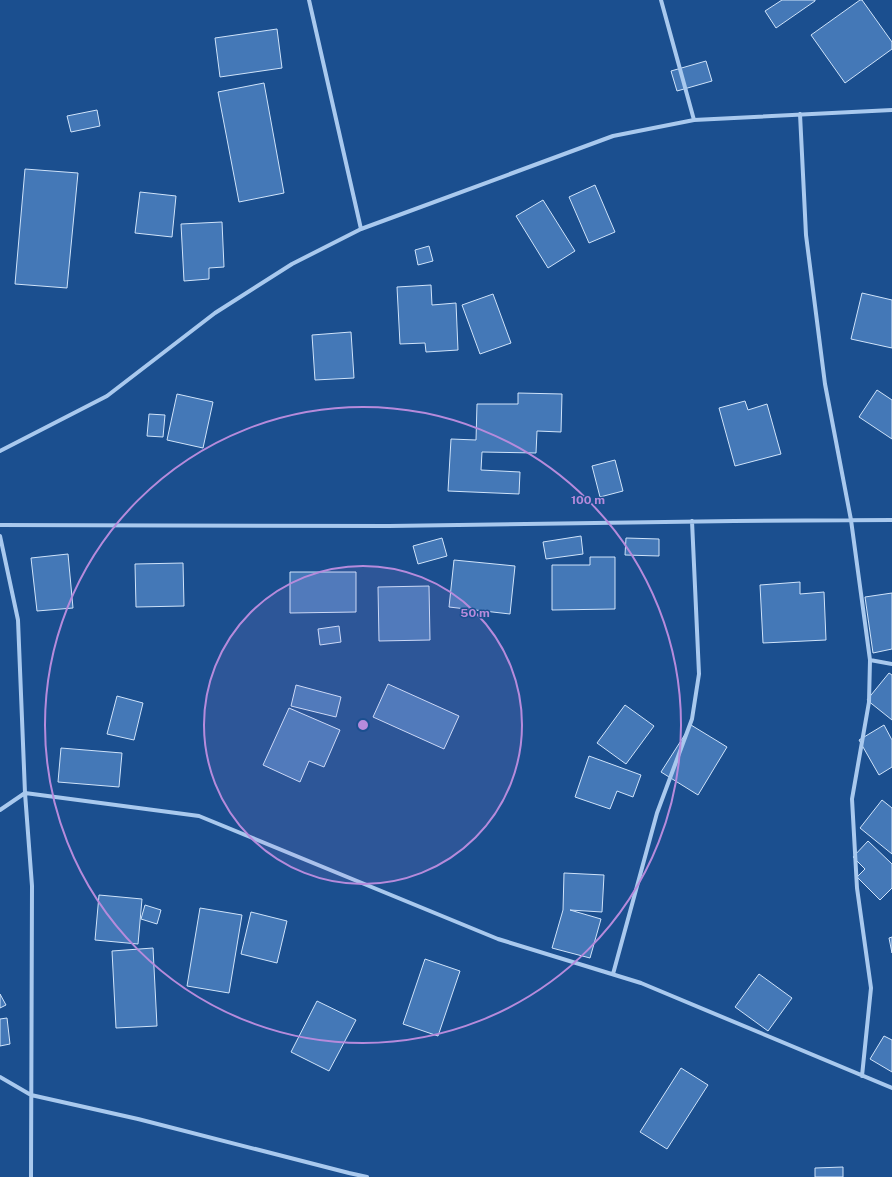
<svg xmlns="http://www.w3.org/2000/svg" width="892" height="1177" font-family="'Public Sans',sans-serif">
<rect width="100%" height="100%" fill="#1b4f8f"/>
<path fill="#4478b7" stroke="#cfe3fa" d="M782,0H815V1L776,28L765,11Z
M860,0H862L892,42V49L845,83L811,35Z
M277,29L282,68L220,77L215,38Z
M706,61L712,81L677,91L671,71Z
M264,83L284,193L239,202L218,92Z
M97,110L100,126L71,132L67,116Z
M25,169L78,173L67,288L15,284Z
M595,185L615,232L589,243L569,197Z
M140,192L176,196L172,237L135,233Z
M543,200L575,251L548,268L516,216Z
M222,222L224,267L209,268V279L184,281L181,224Z
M429,246L433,261L418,265L415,250Z
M431,285L432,305L456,303L458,350L426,352L425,343L400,344L397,287Z
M862,293L892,300V348L851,339Z
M493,294L511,343L480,354L462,305Z
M351,332L354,378L315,380L312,335Z
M877,390L892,400V439L859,417Z
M518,393L562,394L561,432L537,431L536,453L482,452L481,470L520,472L519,494L448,491L451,439L476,440L477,404H518Z
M177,394L213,402L203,448L167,440Z
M745,401L748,410L767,404L781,454L735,466L719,408Z
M149,414L165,415L163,437L147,436Z
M615,460L623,491L600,497L592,466Z
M581,536L583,554L546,559L543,542Z
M442,538L447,556L418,564L413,546Z
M626,538L659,539V556L625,555Z
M68,554L73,608L37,611L31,558Z
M590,557H615V609L552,610V565H590Z
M454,560L515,566L510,614L449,607Z
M183,563L184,606L136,607L135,564Z
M290,572H356V612L290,613Z
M800,582V594L824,592L826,640L763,643L760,585Z
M429,586L430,640L379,641L378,587Z
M892,593V649L873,653L865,597Z
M339,626L341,642L320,645L318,629Z
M889,673L892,675V720L867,700Z
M388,684L459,716L444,749L373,717Z
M296,685L341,697L336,717L291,706Z
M117,696L143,703L134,740L107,734Z
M625,705L654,726L626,764L597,743Z
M289,708L340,730L324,767L309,761L300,782L263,765Z
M691,725L727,747L698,795L661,772Z
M884,725L892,740V767L879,775L859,740Z
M61,748L122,753L119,787L58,782Z
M589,756L641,775L633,797L617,791L610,809L575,797Z
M882,800L892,808V854L860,828Z
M868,841L892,864V888L880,900L857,877L865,869L853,857Z
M564,873L604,875L602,912L570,910L601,919L590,958L552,948L563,910Z
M99,895L142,899L138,944L95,940Z
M145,905L161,910L157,924L141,919Z
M200,908L242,915L229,993L187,986Z
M251,912L287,921L277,963L241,954Z
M892,937V953L889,938Z
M153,948L157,1026L116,1028L112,951Z
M425,959L460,971L438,1036L403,1024Z
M759,974L792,998L768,1031L735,1007Z
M0,994L6,1005L0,1008Z
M317,1001L356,1020L329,1071L291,1052Z
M7,1018L10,1044L0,1046V1019Z
M884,1036L892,1040V1072L870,1059Z
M681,1068L708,1085L667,1149L640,1132Z
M843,1167V1177H815V1168Z"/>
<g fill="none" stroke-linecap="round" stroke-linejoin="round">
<path stroke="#a9c9ee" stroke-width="4" d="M309,0L361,229
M661,0L694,120
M800,114L806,235L825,384L851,520L870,660L869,702L852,799L857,888L871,988L862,1076
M0,451L107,396L215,313L292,264L361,229L613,136L694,120L892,110
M0,525L389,526L734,521L892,520
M0,536L18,620L25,793L32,886L31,1177
M870,660L892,664
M0,810L25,793L199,816L498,939L641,983L892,1088
M613,974L657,813L692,719L699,674L692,521
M0,1077L31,1095L138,1119L349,1173L367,1177"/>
</g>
<circle cx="363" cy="725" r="159" fill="#b68bdc" fill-opacity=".12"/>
<g fill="none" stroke="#b68bdc" stroke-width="2">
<circle cx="363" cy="725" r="159"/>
<circle cx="363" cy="725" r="318"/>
</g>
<circle cx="363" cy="725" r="6" fill="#b68bdc" stroke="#1b4f8f" stroke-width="2"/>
<g font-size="12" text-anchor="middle" font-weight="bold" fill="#b68bdc" stroke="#1b4f8f" stroke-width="3" stroke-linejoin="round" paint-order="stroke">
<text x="588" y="504">100 m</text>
<text x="475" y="617">50 m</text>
</g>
</svg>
